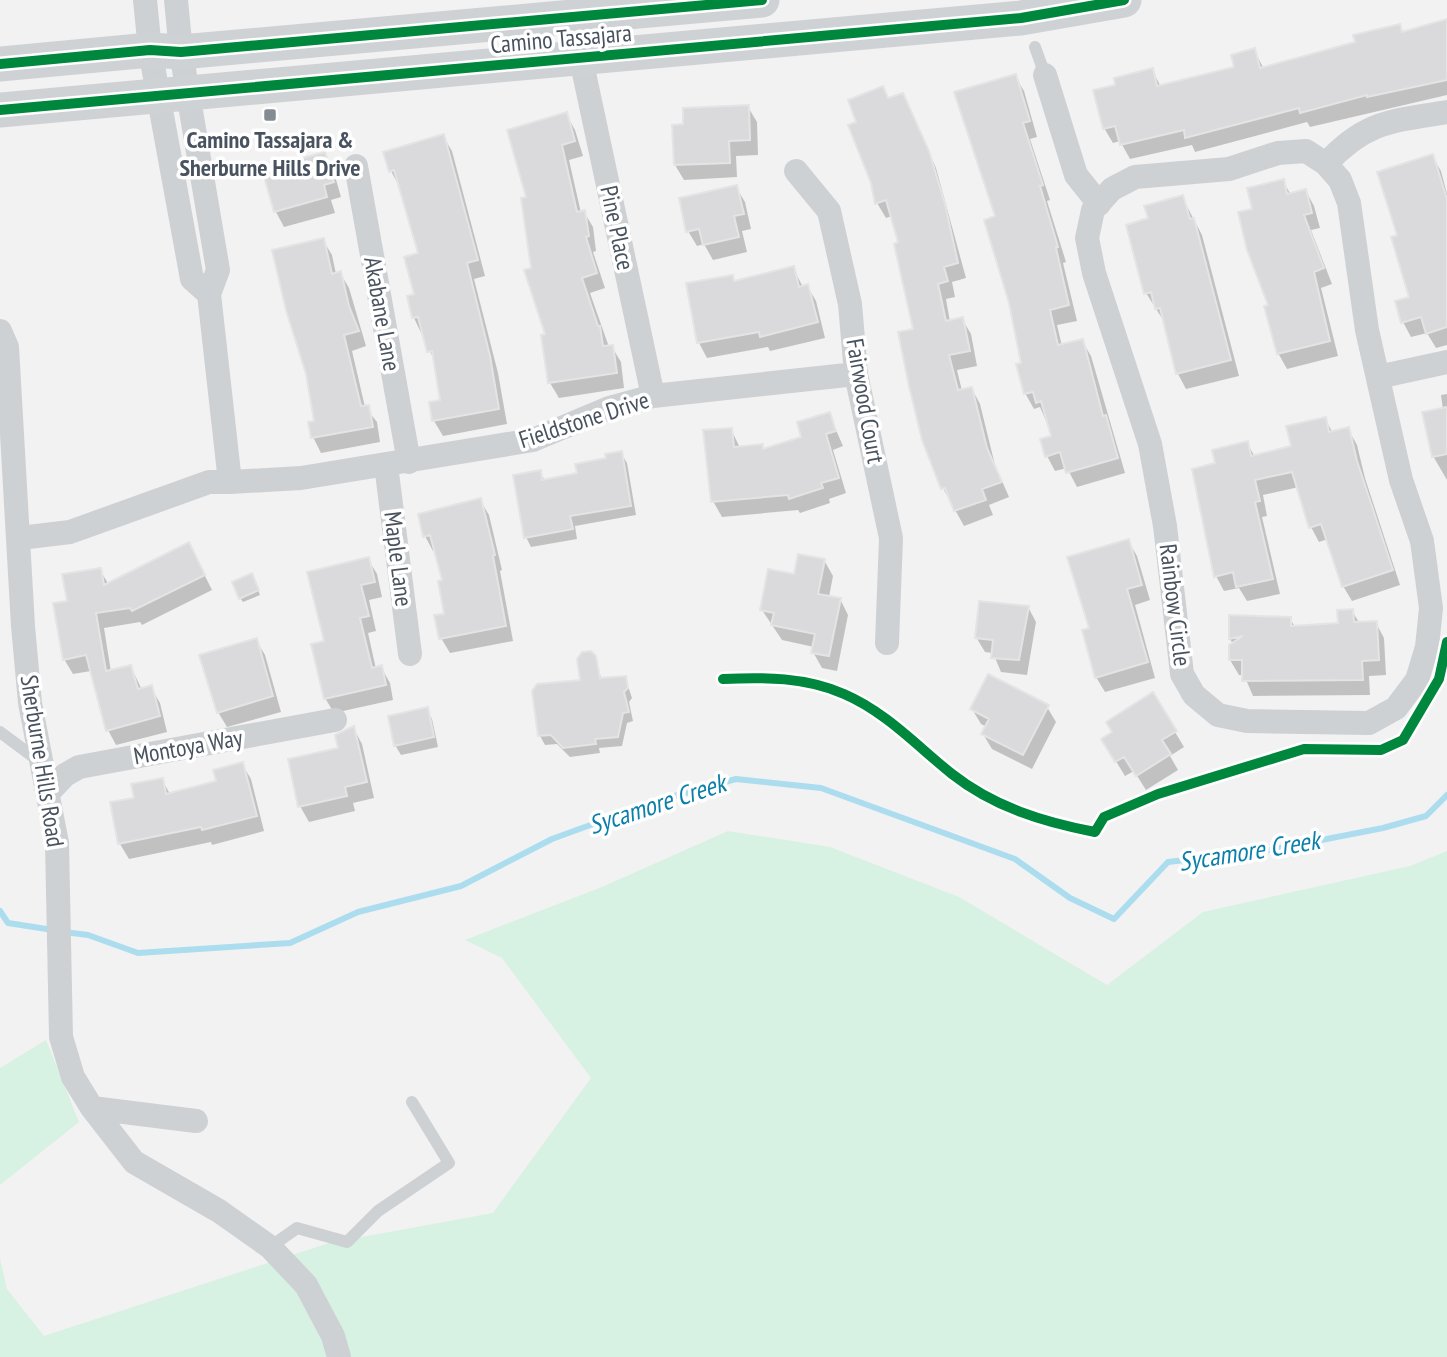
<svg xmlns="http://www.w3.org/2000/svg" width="1447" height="1357" font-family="'PT Sans Narrow',sans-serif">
<rect width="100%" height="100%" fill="#f3f2f2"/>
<path fill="#d7f1e3" d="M728,831L830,847L959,897L1107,985L1203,912L1410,866L1447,851V1357H0V1259L7,1289L44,1336L329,1243L493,1213L591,1078L502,958L465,940L602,887Z
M46,1040L79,1122L0,1185V1068Z"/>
<path fill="#0003" d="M1447,22V95L1310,127L1307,122L1195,152L1192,145L1130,159L1120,141L1113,143L1104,128L1117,86L1152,70L1161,87L1237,68L1254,50L1264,69L1357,43L1399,26L1404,34Z
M1015,76L1024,91L1037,137L1030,139L1050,200L1047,201L1066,262L1063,263L1077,321L1057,325L1062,346L1082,341L1091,356L1125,473L1077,487L1067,468L1055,471L1047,456L1053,437L1040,407L1034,409L1025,393L1023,364L997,217Z
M903,95L936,168L966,278L952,282L955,297L946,299L950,322L962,319L971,334L977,366L957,370L962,391L972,389L980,404L995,465L1009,497L989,505L993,515L964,526L944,490L954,486L915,330L901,244L892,216L886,218L877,203L889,100Z
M748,107L757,122L758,155L736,156L737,177L684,180L675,165Z
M566,114L575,130L583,156L569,160L581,213L584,212L593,227L596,251L593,252L605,288L590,293L609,347H612L621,362L624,388L559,398L550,383L547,335L533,269L528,199Z
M443,136L452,151L485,276L474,279L498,373L507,424L443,436L434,421L442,401L436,364L414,318L420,254L399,186L391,171Z
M324,154L333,169L341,197L331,200L335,213L284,227L276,212Z
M1432,156L1441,171L1447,194V345L1436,348L1427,333L1411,337L1403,322L1411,298L1399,236Z
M1283,181L1291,195L1306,191L1314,206L1320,228L1311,230L1332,284L1321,288L1338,356L1287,369L1278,353L1254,210Z
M736,187L745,202L751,229L742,231L747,252L713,260L704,244L697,246L688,231Z
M1182,197L1202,235L1239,376L1186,389L1178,374L1165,323L1146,293L1150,220Z
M323,240L332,255L336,274L340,273L349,288L366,346L352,351L365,407L377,422L380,442L321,453L313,437L316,422Z
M793,268L803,287L807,286L816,301L825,338L770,351L768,347L707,358L699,343L688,285L732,277L735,283Z
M1447,394V480L1433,456L1443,410L1441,395Z
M829,414L843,446L833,450L846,493L829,499L830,503L800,513L798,510L722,517L713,501L731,429L740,448L762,446L765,451L803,438Z
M1325,419L1333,433L1348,429L1357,445L1365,478L1400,585L1352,601L1343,586L1328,539L1319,542L1311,527L1299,487L1263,495L1267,516L1262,517L1280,594L1247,601L1239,588L1224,591L1216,576L1217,464L1247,443L1255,457L1293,447Z
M621,453L627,463L636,515L575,526L577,539L531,547L526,537L540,472L545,481L579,475Z
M480,500L489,515L502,570L500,571L513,641L450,653L441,638L446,615L444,582L436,550L433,551L425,536Z
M1128,541L1137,556L1150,600L1135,605L1155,678L1105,692L1096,677L1091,629Z
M368,559L377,574L382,597L369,600L376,631L368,633L376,669L381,667L390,683L393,700L334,713L325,698L326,643Z
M197,560L212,590L142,625L140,622L104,628L111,672L131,667L142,690L151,688L160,703L167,732L116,745L108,730L91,671L73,674L64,659L69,602L100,570L109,585Z
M824,560L833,576L829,597L840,599L848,615L837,671L822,668L813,652L814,647L782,640L762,610L795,576Z
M254,580L260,595L243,602L240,598Z
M1028,607L1036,622L1027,675L1001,672L993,653L985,652L976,637Z
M1352,611L1360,624L1376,623L1384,638L1386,675L1369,676L1370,695L1253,696L1244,675H1239L1230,660L1233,644L1230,639V617L1290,619L1295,627L1340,625Z
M256,640L265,655L281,712L227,727L218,712Z
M594,657L602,680L625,677L632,698L629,702L633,721L627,723L622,746L599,748L600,753L570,757L557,744L545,745L540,736L534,692L582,682Z
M1047,707L1056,722L1032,769L992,749L983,734L987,727L981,724L972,709Z
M427,709L432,719L438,747L401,755L395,745Z
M354,729L362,744L374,798L353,803L355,811L309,822L300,806Z
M1175,732L1184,747L1170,756L1178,770L1146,790L1134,771L1125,776L1103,740L1115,733Z
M242,764L251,779L264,831L212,845L211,842L129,859L120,844L112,804L136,799L162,780L170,794L218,782Z"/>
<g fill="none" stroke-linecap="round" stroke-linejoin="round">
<path stroke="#acddef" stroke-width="6" d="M0,911L8,923L53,930
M64,932L88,935L138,953L290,943L358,912L461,886L552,839L653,802L736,779L821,788L1015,859L1070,898L1114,919L1168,862L1270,850L1383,828L1426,816L1447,795"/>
</g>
<path fill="#dadadd" stroke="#e4e4e5" stroke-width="2" d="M1447,19V80L1367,97V95L1300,113L1299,108L1185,138L1184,130L1120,145L1115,126L1103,129L1093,90L1115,85L1114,78L1153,68L1157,86L1234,67L1231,55L1255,48L1260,68L1355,42L1353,35L1400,24L1402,32Z
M1016,74L1030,121L1023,123L1043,185L1040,186L1058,247L1056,248L1069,305L1050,310L1058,345L1083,339L1103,416L1106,415L1118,458L1066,473L1060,452L1045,457L1040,439L1051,436L1041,401L1036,403L1033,392L1024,394L1016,364L1021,363L1009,303L984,220L995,216L954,92Z
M883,86L888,98L903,93L929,151L945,204L958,263L944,267L948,281L938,284L946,321L963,317L970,351L949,355L958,390L972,387L987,448L1002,482L982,489L986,500L954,511L945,488L941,489L922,440L909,386L898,332L913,329L894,244L898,242L886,200L875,204L871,183L848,125L856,122L848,100Z
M749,105L750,140L729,141L730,163L674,165L672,125L683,124V108Z
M567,112L575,141L562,145L577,212L585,210L589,236L586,237L597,273L582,278L598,326H600L603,346L613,345L617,373L548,383L541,335L545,334L524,270L531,268L521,198L526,197L507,130Z
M444,134L478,260L467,263L490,356L499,409L432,421L429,402L440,400L432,351L427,352L418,317L412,318L407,296L414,294L404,257L418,253L394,170L389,172L383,152Z
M325,152L334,182L324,185L327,197L274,212L262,169Z
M1433,154L1447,199V327L1426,334L1421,317L1401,323L1395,301L1409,297L1391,237L1397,235L1377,172Z
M1284,179L1287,194L1306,189L1312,213L1304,215L1324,268L1314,272L1330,341L1277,354L1264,306L1268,305L1247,250L1238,212L1252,209L1247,188Z
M737,185L744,214L734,216L739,237L703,245L699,229L686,232L679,198Z
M1183,195L1190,219L1194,218L1231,360L1176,374L1160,308L1155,309L1151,292L1144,294L1126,225L1148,218L1144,206Z
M324,238L332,274L341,271L349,306L359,331L344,335L361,406L369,405L373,427L311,438L308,422L314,421L306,374L286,310L272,250Z
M794,266L799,287L808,284L818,322L760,337L759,332L697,343L686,283L733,275L734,281Z
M1447,407V454L1432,457L1422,412Z
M830,412L836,431L826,434L839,478L821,483L823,488L789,499L788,495L711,502L703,430L732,428L734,447L763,444V449L801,437L797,422Z
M1326,417L1329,432L1349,427L1357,461L1393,570L1342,587L1321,524L1309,528L1292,472L1255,480L1260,501L1255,502L1273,579L1236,587L1233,572L1214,577L1192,469L1215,463L1212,450L1248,441L1251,456L1291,446L1286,426Z
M622,451L631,506L570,516L573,529L524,538L513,475L541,470L542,480L577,473L575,464L606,458L605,454Z
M481,498L495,555L493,556L506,626L439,639L434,615L444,614L438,581L442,580L430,535L423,537L418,514Z
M1129,539L1142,585L1127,589L1148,662L1095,678L1082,630L1089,628L1067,557Z
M189,542L205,575L132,611L130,608L96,613L106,671L131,665L138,689L152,685L160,716L106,731L86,655L63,660L53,603L67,601L62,574L101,568L104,585Z
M798,554L825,559L818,594L841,598L829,656L811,653L815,634L771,625L774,613L760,610L768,569L794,574Z
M369,557L375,582L361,585L369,616L360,618L372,668L382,665L386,685L324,699L311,644L324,641L307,572Z
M252,573L259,590L239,599L232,582Z
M979,601L1029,606L1019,660L991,658L993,640L975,638Z
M1353,609L1354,622L1377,621L1379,660L1362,661L1363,680L1242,681V660H1229V645L1243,636L1229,639V615L1291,617V626L1338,623L1337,610Z
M257,638L273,696L217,713L199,655Z
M591,651L596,656L600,678L626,676L628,688L624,692L629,712L623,713L618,737L595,739L596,744L563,748L551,735L538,736L532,691L537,684L580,680L577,659L582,652Z
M988,674L1049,705L1023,755L981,734L989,719L970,709Z
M1153,692L1177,731L1162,740L1171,754L1136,776L1124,757L1115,762L1101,739L1112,732L1106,722Z
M428,707L434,737L394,746L388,716Z
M354,726L367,782L345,787L347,796L298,807L288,759L338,748L335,735Z
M243,762L257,816L202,830L201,827L118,844L110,802L134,798L131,784L163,778L166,794L216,781L213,770Z"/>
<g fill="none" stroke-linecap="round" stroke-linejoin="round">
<path stroke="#ced1d3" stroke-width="12" d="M1035,47L1045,75
M0,732L39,761
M270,1247L297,1228L347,1242L378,1211L449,1163L412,1102"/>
<path stroke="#ced1d3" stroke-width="24" d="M145,0L150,50L192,279L209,294
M581,59L653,396
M1045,75L1076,175L1099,204
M1306,151L1326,164L1340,180L1349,203L1367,330L1401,480L1422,541L1431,608L1427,647L1417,680L1396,708L1369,723L1247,721L1218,715L1194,695L1182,674L1165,526L1150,444L1094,273L1087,238L1093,210L1112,189L1135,177L1229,169L1278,153Z
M1326,164C1365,121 1392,121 1447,112
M356,166L409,462
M796,171L829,211L850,304L856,374L891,538L887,643
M0,331L7,347L23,626L30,703L57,843L61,1037L73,1077L92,1108L134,1162L219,1211L270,1247L306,1285L333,1336L339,1357
M1378,377L1447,362
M386,465L410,654
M230,482L301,478L533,440L609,408L653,396L856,374
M20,538L70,532L209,482H230L209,294L218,270L181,52L176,0
M49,792L65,775L79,767L335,720
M92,1108L196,1121"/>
<path stroke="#cfd2d5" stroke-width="35" d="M0,64L150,50L181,52L762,0
M0,110L1021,18L1124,0"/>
<g stroke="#fff" stroke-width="15">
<path id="cycleway" d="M0,64L150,50L181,52L762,0
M0,110L1021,18L1124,0
M723,679C764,677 806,677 844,694C886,712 917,746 952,774C994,807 1043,822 1095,832L1104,817L1158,794L1304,749L1381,750L1403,740L1439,679L1447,642"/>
</g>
<use href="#cycleway" stroke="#00873e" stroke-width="10"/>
</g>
<rect fill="#848b92" stroke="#fff" stroke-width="2.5" x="263" y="108" width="14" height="14" rx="3.5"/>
<g text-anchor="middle" stroke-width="7" stroke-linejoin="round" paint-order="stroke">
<g font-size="24" fill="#49535f" stroke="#fff">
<text transform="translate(561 39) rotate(-5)" y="8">Camino Tassajara</text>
<text transform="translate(617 228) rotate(78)" y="8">Pine Place</text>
<text transform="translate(382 314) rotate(80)" y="8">Akabane Lane</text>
<text transform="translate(865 401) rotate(80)" y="8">Fairwood Court</text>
<text transform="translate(584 420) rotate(-18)" y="8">Fieldstone Drive</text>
<text transform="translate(398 559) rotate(83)" y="8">Maple Lane</text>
<text transform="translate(1175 605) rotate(83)" y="8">Rainbow Circle</text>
<text transform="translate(188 747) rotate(-10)" y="8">Montoya Way</text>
<text transform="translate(42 761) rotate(81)" y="8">Sherburne Hills Road</text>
</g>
<g font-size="24" font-weight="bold" fill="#49535f" stroke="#fff">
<text x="270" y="148">Camino Tassajara &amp;<tspan x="270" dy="28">Sherburne Hills Drive</tspan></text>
</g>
<g font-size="26" font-style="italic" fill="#0a7fa9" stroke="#fff">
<text transform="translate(657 804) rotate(-18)" y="9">Sycamore Creek</text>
<text transform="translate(1249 851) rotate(-9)" y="9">Sycamore Creek</text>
</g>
</g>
</svg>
